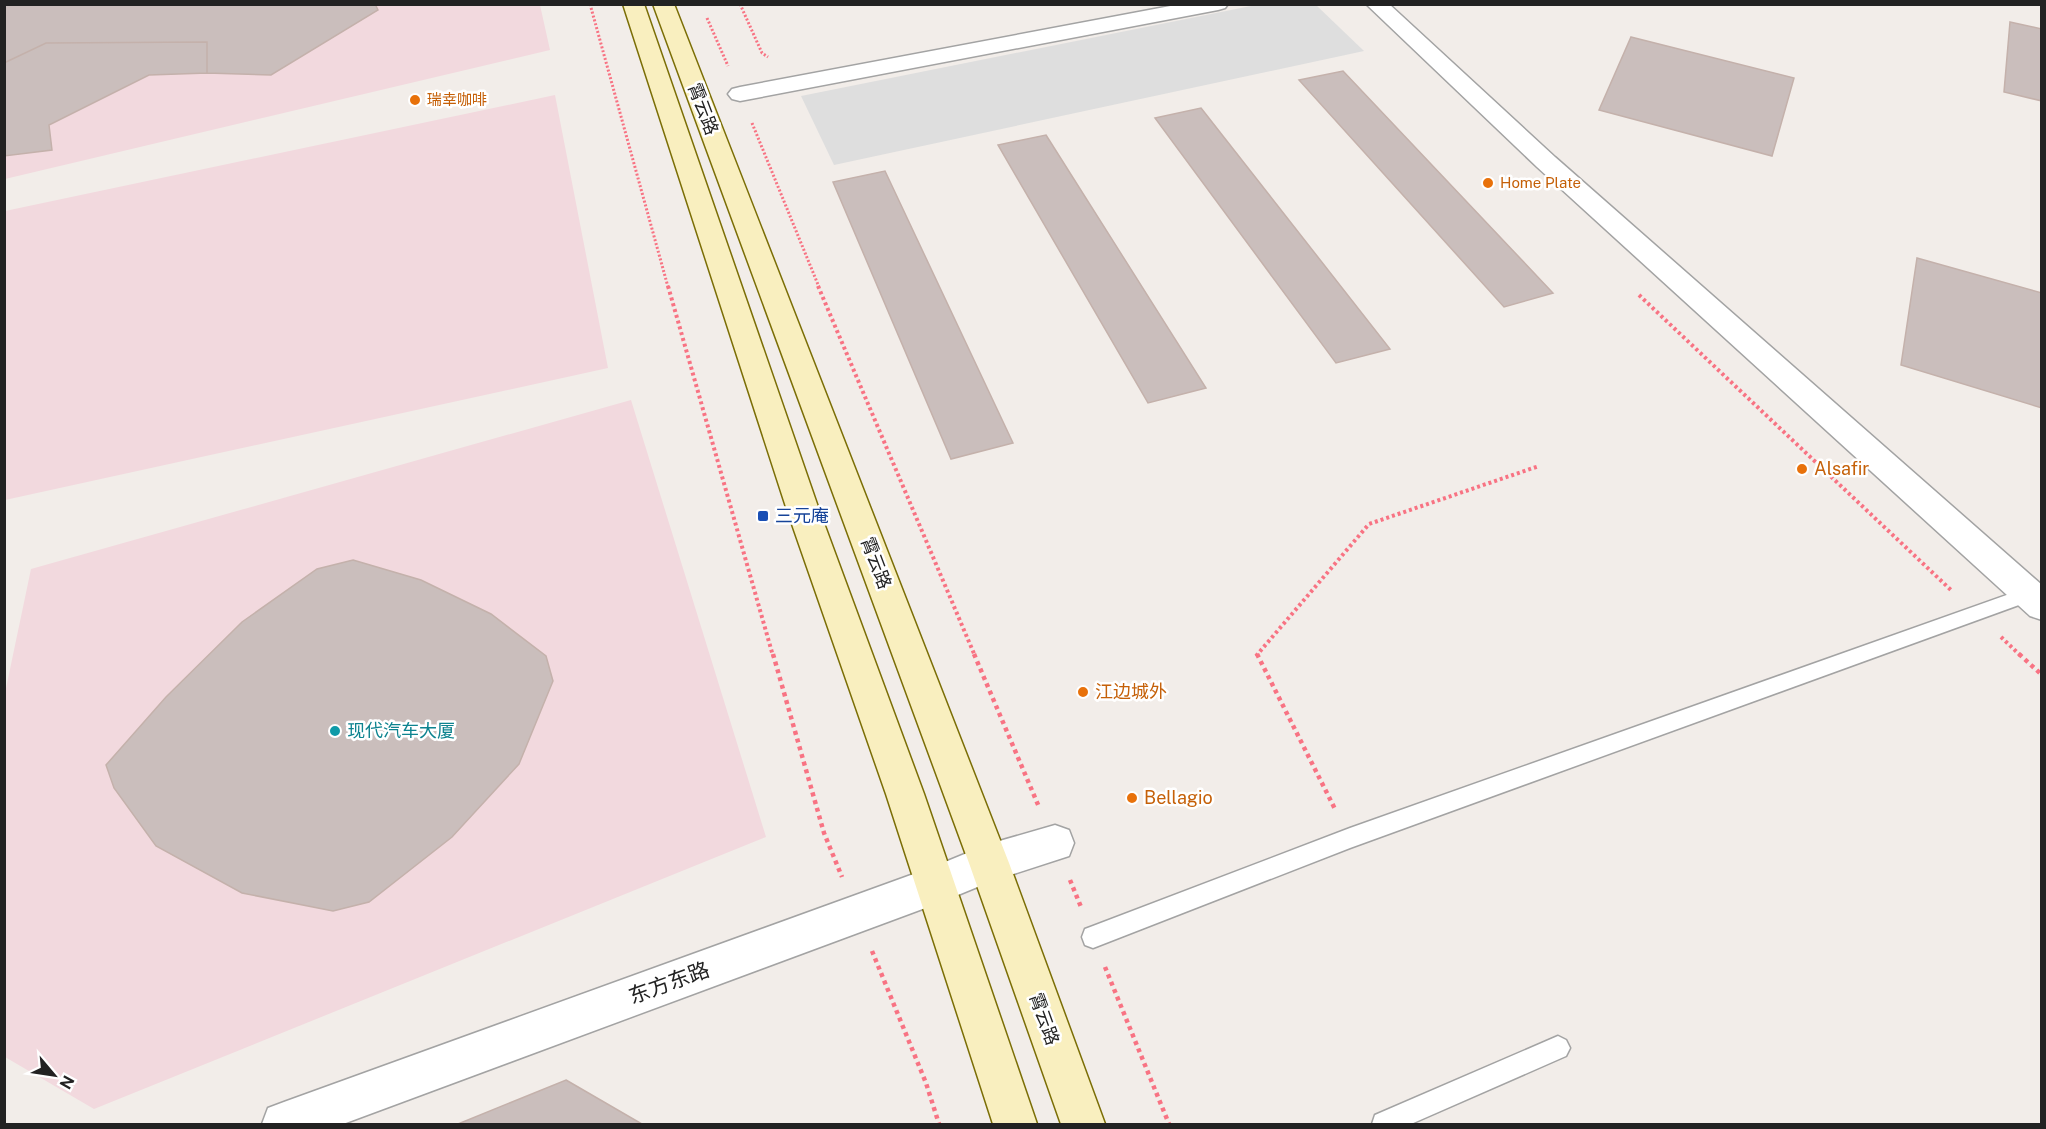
<svg xmlns="http://www.w3.org/2000/svg" width="2046" height="1129" font-family="'Public Sans','Noto Sans SC',sans-serif">
<rect width="100%" height="100%" fill="#f2ede9"/>
<path fill="#f2d9de" d="M4,5H540L550,50L5,179Z
M555,95L608,368L5,500V211Z
M631,400L766,837L94,1109L5,1057V693L31,569Z"/>
<path fill="#dedede" d="M1256,5H1316L1364,51L834,165L801,96Z"/>
<path fill="#cabebc" stroke="#c4b1ab" stroke-width="1.5" d="M4,4H375L378,10L271,75L207,73V42L46,43L4,63Z
M2010,22L2042,29V101L2004,92Z
M1631,37L1794,78L1772,156L1599,110Z
M207,42V73L149,75L49,125L52,150L4,156V63L46,43Z
M1343,71L1553,293L1504,307L1299,80Z
M1201,108L1390,349L1336,363L1155,118Z
M1046,135L1206,388L1148,403L998,145Z
M885,171L1013,443L951,459L833,182Z
M1917,258L2042,293V408L1901,365Z
M353,560L421,580L491,614L546,656L553,681L519,764L452,837L369,902L333,911L242,893L156,846L114,788L106,765L166,697L242,622L317,569Z
M566,1080L642,1124H458Z"/>
<g fill="none" stroke-linecap="round" stroke-linejoin="round">
<g stroke="#a3a3a3" stroke-width="3">
<path id="service" d="M2035,585L2041,587V597L1350,848L1093,948L1085,945L1082,937L1085,929L1093,926L1350,828Z
M1558,1036L1566,1040L1570,1048L1566,1056L1411,1124H1372L1375,1115Z"/>
</g>
<g stroke="#a3a3a3" stroke-width="3">
<path id="minor" d="M1181,4H1228L1225,8L1218,10L740,101L732,99L728,94L732,89L740,87Z
M1366,4H1389L1555,157L2042,585V620L2030,616L1537,167Z
M1055,825L1069,830L1074,843L1069,856L992,881L936,904L343,1124H262L268,1108L284,1102L933,867L989,844Z"/>
</g>
<g stroke="#7b6e06" stroke-width="3">
<path id="secondary" d="M623,4H644L818,507L924,794L1037,1124H993L886,794L786,507Z
M653,4H674L1009,863L1105,1124H1061L969,863Z"/>
</g>
<path stroke="#f87383" stroke-width="3" stroke-dasharray="2 2" stroke-linecap="butt" d="M590,4L668,287
M740,4L762,53L768,57
M707,18L728,66
M752,123L819,287"/>
<path stroke="#f87383" stroke-width="4" stroke-dasharray="3 3" stroke-linecap="butt" d="M668,286L773,656
M818,286L975,656
M1639,295L1952,591
M2001,637L2021,656
M1256,656L1369,524L1539,466"/>
<path stroke="#f87383" stroke-width="4.5" stroke-dasharray="4 4" stroke-linecap="butt" d="M773,654L824,833L842,877
M974,654L1039,807
M1257,654L1336,811
M2019,654L2042,675
M1070,880L1081,907
M872,951L926,1083L939,1124
M1105,967L1169,1124"/>
<use href="#service" fill="#fff" fill-rule="evenodd"/>
<use href="#minor" fill="#fff" fill-rule="evenodd"/>
<use href="#secondary" fill="#f9efbf" fill-rule="evenodd"/>
</g>
<g fill="#e8710a" stroke="#fff" stroke-width="2">
<circle cx="415" cy="100" r="6"/>
<circle cx="1488" cy="183" r="6"/>
<circle cx="1802" cy="469" r="6"/>
<circle cx="1083" cy="692" r="6"/>
<circle cx="1132" cy="798" r="6"/>
</g>
<rect fill="#1a4fb4" stroke="#fff" stroke-width="2" x="757" y="510" width="12" height="12" rx="3"/>
<circle fill="#0f9aa8" stroke="#fff" stroke-width="2" cx="335" cy="731" r="6"/>
<g text-anchor="middle" stroke-width="5" stroke-linejoin="round" paint-order="stroke">
<g font-size="15" fill="#c56008" stroke="#fff" text-anchor="start">
<text x="427" y="105">瑞幸咖啡</text>
<text x="1500" y="188">Home Plate</text>
</g>
<g font-size="18" fill="#222" stroke="#fff">
<text transform="translate(703 109) rotate(69)" y="6">霄云路</text>
<text transform="translate(876 563) rotate(69)" y="6">霄云路</text>
<text transform="translate(1044 1019) rotate(70)" y="6">霄云路</text>
</g>
<g font-size="18" fill="#c56008" stroke="#fff" text-anchor="start">
<text x="1814" y="475">Alsafir</text>
<text x="1095" y="698">江边城外</text>
<text x="1144" y="804">Bellagio</text>
</g>
<g font-size="18" fill="#164399" stroke="#fff" text-anchor="start">
<text x="775" y="522">三元庵</text>
</g>
<g font-size="18" fill="#0d838f" stroke="#fff" text-anchor="start">
<text x="347" y="737">现代汽车大厦</text>
</g>
<g font-size="21" fill="#222" stroke="#fff">
<text transform="translate(669 983) rotate(-20)" y="7">东方东路</text>
</g>
</g>
<rect width="2046" height="1129" fill="none" stroke="#222222" stroke-width="12"/>
<g transform="translate(54 1075) rotate(119)" stroke="#ffffff" stroke-width="4.5" paint-order="stroke">
<path d="M0-4.5L10 22L0 15L-10 22Z" fill="#222222"/>
<text y="-9" font-size="16" font-weight="bold" text-anchor="middle" fill="#222222">N</text>
</g>
</svg>
